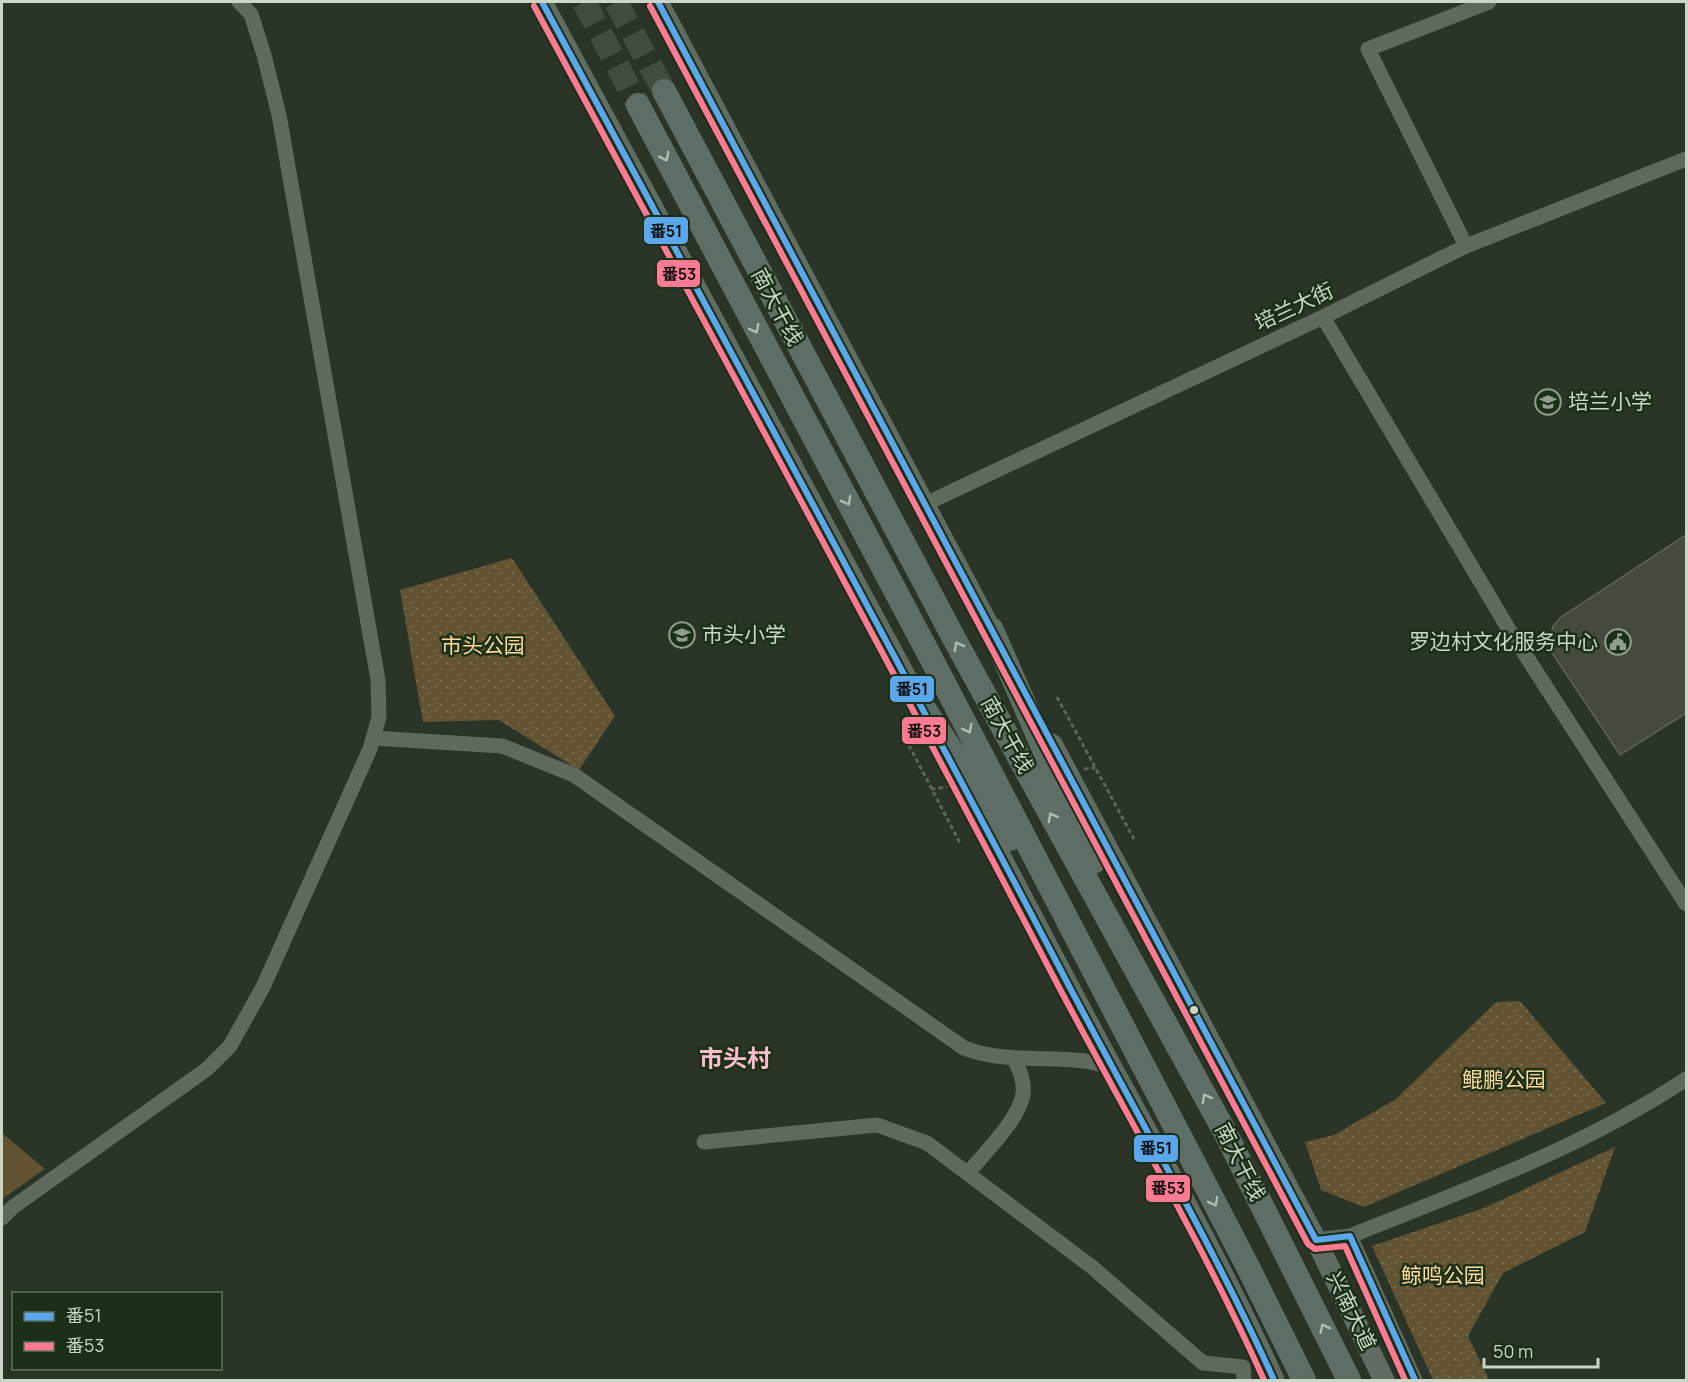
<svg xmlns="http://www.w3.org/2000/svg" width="1688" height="1382" font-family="Manrope,'Noto Sans SC',sans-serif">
<defs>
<pattern id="park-dots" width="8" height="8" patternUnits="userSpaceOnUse" patternTransform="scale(1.5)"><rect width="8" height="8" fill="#625332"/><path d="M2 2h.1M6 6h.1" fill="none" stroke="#776b4e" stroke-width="1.8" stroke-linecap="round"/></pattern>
</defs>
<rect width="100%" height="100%" fill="#2a3427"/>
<path fill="#625332" d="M2,1133L45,1169L2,1199Z"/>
<path fill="url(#park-dots)" d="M512,558L615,716L579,770L499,720L423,722L400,590Z
M1520,1001L1606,1103L1364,1207L1321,1190L1305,1142L1334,1135L1396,1099L1496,1002Z
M1615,1147L1585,1232L1503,1273L1468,1336L1489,1380H1433L1372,1246L1484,1208Z"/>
<path fill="#454a3f" stroke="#5d6256" stroke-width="1.5" d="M1686,535V713L1620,755L1548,647L1553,626L1561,617Z"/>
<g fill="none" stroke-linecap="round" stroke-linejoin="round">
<path stroke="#424c3f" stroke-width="24" stroke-dasharray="24 12" stroke-linecap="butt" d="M584,2L638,105
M616,2L664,91"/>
<path stroke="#5c645b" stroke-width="3" stroke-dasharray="4.5 3" stroke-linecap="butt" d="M1057,697L1134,839
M902,732L960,843
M1084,769L1095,768
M931,789L947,787"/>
<path stroke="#60695e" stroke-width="15" d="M1466,246L1368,49L1489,2
M1323,317L1508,628L1686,904
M925,504L1323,317L1466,246L1686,159
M373,738L502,746L574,775L964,1048C1003,1063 1044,1056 1085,1061C1094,1062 1104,1066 1113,1068
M704,1142L877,1125L927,1143L1092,1267L1203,1363L1243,1367L1244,1380
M968,1173C986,1151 1017,1122 1023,1095C1025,1082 1019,1069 1014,1058
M2,1218L13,1207L207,1069L230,1046L263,987L370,749L379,717L378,680L279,115L264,55L251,14L239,2
M1350,1236C1465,1190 1582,1148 1686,1079
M1316,1240L1350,1236L1415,1380"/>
<path stroke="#606c62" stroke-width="21" d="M542,2L929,720
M658,2L999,645
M1052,744L1316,1240L1384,1380
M963,784C1012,878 1061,973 1111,1066C1168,1170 1225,1273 1274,1380"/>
<path stroke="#5f6e64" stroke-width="24" d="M664,91L957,644L1226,1134L1349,1380
M638,105L932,660L1247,1265L1304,1380
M992,630L1093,862
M921,704L1010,839"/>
<g stroke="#1c2f18" stroke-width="10">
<path id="bus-1" d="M542,2C715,322 888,641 1057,963C1129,1102 1209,1237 1274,1380
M658,2L1316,1240L1350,1236L1415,1380"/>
</g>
<g stroke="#1c2f18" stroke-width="10">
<path id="bus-2" d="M534,6C707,327 882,648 1051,972C1122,1108 1201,1240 1264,1380
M650,6L1308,1244L1315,1249L1345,1246L1405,1380"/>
</g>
<use href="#bus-1" stroke="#5aa8eb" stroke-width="6"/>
<use href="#bus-2" stroke="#fe7a93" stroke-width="6"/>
</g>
<defs><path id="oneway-chevron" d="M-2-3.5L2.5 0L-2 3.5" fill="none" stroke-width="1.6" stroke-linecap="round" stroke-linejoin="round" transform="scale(1.5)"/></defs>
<g stroke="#afbcaf">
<use href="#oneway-chevron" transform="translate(665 157) rotate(63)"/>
<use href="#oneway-chevron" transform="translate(755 329) rotate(62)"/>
<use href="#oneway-chevron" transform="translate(847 501) rotate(62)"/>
<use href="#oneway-chevron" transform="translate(958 646) rotate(-118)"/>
<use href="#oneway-chevron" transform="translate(968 729) rotate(63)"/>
<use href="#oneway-chevron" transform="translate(1052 817) rotate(-119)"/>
<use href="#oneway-chevron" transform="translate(1206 1098) rotate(-119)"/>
<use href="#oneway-chevron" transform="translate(1214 1202) rotate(62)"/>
<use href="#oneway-chevron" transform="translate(1324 1328) rotate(-116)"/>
</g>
<defs>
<g id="school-ring" transform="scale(1.35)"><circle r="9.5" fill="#1c2f18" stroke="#929d90" stroke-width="1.5"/><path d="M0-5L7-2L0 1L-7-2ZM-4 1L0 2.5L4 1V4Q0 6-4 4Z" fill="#929d90"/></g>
<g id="civic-ring" transform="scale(1.35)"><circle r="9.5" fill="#1c2f18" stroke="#929d90" stroke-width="1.5"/><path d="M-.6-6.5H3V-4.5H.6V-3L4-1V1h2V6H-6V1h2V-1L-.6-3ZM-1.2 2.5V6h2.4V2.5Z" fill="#929d90"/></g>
</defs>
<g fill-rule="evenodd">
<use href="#school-ring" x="1548" y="402"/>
<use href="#school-ring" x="682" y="635"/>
<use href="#civic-ring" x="1618" y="642"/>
</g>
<circle fill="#cad6c8" stroke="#1c2f18" stroke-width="2" cx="1194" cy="1010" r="5"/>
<g text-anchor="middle" stroke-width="5" stroke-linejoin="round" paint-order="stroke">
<g font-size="21" fill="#cad6c8" stroke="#1c2f18">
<text transform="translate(777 307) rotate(62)" y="7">南大干线</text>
<text transform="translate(1294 307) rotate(-25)" y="7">培兰大街</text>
<text transform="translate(1007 735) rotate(61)" y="7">南大干线</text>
<text transform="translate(1240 1162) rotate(63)" y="7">南大干线</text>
<text transform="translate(1351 1311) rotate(64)" y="7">兴南大道</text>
</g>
<g font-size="21" fill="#cad6c8" stroke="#1c2f18" text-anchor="start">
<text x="1568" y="409">培兰小学</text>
<text x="702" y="642">市头小学</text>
<text x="1598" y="649" text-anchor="end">罗边村文化服务中心</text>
</g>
<g font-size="21" fill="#ffdb95" stroke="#1c2f18">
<text x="483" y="653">市头公园</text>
<text x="1504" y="1087">鲲鹏公园</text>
<text x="1443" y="1283">鲸鸣公园</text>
</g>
<g font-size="24" font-weight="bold" fill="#febcd1" stroke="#1c2f18">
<text x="735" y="1067">市头村</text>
</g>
</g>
<g stroke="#1c2f18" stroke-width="2">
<rect x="643" y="216" width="46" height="29" rx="6" fill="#5aa8eb"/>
<rect x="656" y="259" width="45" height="29" rx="6" fill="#fe7a93"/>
<rect x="889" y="675" width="46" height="28" rx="6" fill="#5aa8eb"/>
<rect x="901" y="716" width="46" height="29" rx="6" fill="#fe7a93"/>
<rect x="1133" y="1134" width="46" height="29" rx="6" fill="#5aa8eb"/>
<rect x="1145" y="1174" width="46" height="29" rx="6" fill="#fe7a93"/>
</g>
<g font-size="16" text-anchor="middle" font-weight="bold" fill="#111">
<text x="666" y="237">番51</text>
<text x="679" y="280">番53</text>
<text x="912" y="695">番51</text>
<text x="924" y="737">番53</text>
<text x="1156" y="1154">番51</text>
<text x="1168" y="1194">番53</text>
</g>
<rect width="1688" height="1382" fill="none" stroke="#cad6c8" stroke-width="6"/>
<rect x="12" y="1292" width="210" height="78" fill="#1c2f18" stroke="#62725e" stroke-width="1.5"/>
<rect x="24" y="1312" width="30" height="9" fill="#5aa8eb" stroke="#62725e" stroke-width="1.5"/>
<text x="66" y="1322" font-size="18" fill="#cad6c8">番51</text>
<rect x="24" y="1342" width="30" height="9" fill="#fe7a93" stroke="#62725e" stroke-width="1.5"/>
<text x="66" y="1352" font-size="18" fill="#cad6c8">番53</text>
<path d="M1484 1358v9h114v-9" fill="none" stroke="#cad6c8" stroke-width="3"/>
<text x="1493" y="1358" font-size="18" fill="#cad6c8" stroke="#1c2f18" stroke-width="4.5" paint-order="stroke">50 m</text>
</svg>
